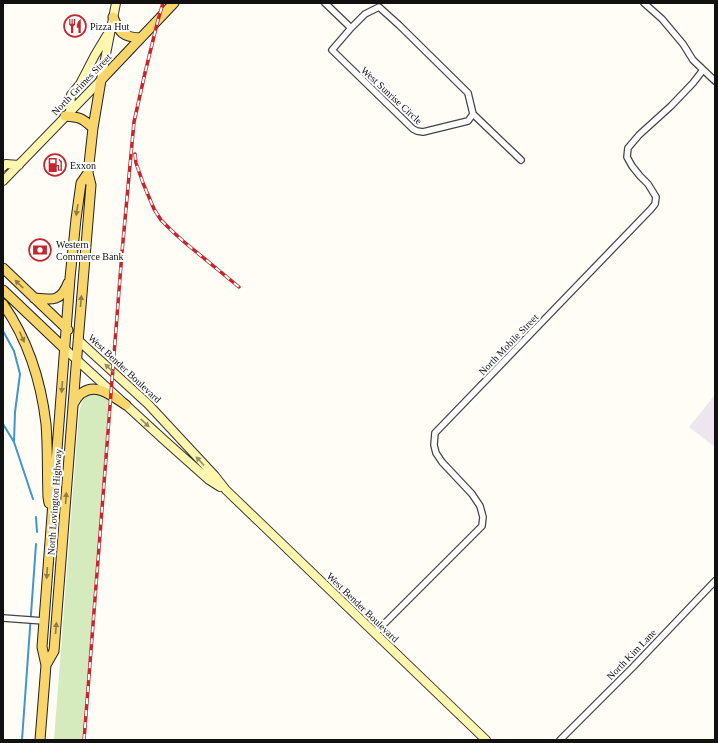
<svg xmlns="http://www.w3.org/2000/svg" width="718" height="743" font-family="Georgia,serif">
<rect width="100%" height="100%" fill="#fffdf5"/>
<path fill="#eee6ef" d="M715,395V447L689,427Z"/>
<path fill="#d5ebbd" d="M94,392H102L109,399L82,740H54L79,413C82,402 82,397 94,392Z"/>
<g fill="none" stroke-linecap="round" stroke-linejoin="round">
<path stroke="#3f96cf" stroke-width="2" d="M3,331L14,351L20,374L15,412L14,442
M3,424L14,442L33,499
M36,517L37,532
M22,740L36,544"/>
<g stroke="#444" stroke-width="8">
<path id="minor" d="M325,3L351,28
M644,3L662,19L683,44L693,60L715,81
M473,114L468,121L423,132L417,131L413,129L332,50L351,28L365,14L379,7L399,25L468,93L473,114L521,160
M3,618L44,621
M375,633L482,526L483,517L480,506L472,494L442,462L436,453L434,445L435,433L651,209L655,204L656,197L648,184L640,176L632,166L627,157L628,148L639,135L671,106L693,83L703,70
M560,740L634,666L715,581"/>
</g>
<g stroke="#333" stroke-width="10">
<path id="secondary" d="M70,111L71,95L80,84L95,55L107,35
M3,167L6,164L19,165
M3,181L101,80L116,3
M78,340L148,404L215,476L226,490L486,740
M65,349L163,439L209,480L220,487"/>
</g>
<g stroke="#222" stroke-width="11">
<path id="primary" d="M113,17C120,33 122,37 141,38
M65,116C80,117 82,118 93,128
M3,268L68,330
M3,290L65,349
M34,298C52,300 61,302 68,283
M3,304C28,340 41,381 46,424C48,448 47,473 48,497L49,503
M74,403C76,400 78,395 82,393C97,382 113,397 126,405
M46,665L54,651L76,367L91,185L88,173L93,128L101,80L174,3
M40,740L46,665L42,647L70,278L76,219L81,183L88,173"/>
</g>
<use href="#minor" stroke="#fff" stroke-width="5.5"/>
<use href="#secondary" stroke="#fff6b0" stroke-width="8"/>
<use href="#primary" stroke="#f9d66b" stroke-width="9"/>
<g stroke="#c4262e" stroke-width="3.5">
<path id="rail" d="M135,154L136,163L143,183L154,209L161,220L171,230L183,241L239,287
M84,740L122,252L134,122L145,73L158,20L163,3"/>
</g>
<use href="#rail" stroke="#fff" stroke-width="2" stroke-dasharray="6" stroke-linecap="butt"/>
</g>
<defs><path id="oneway-solid" d="M-6-.8H1V-3.2L6.5 0L1 3.2V.8H-6Z"/></defs>
<g fill="#917d42">
<use href="#oneway-solid" transform="translate(77 210) rotate(99)"/>
<use href="#oneway-solid" transform="translate(19 284) rotate(-136)"/>
<use href="#oneway-solid" transform="translate(81 301) rotate(-85)"/>
<use href="#oneway-solid" transform="translate(22 337) rotate(66)"/>
<use href="#oneway-solid" transform="translate(62 387) rotate(94)"/>
<use href="#oneway-solid" transform="translate(66 498) rotate(-86)"/>
<use href="#oneway-solid" transform="translate(47 573) rotate(94)"/>
<use href="#oneway-solid" transform="translate(56 628) rotate(-85)"/>
</g>
<g fill="#948f68">
<use href="#oneway-solid" transform="translate(109 368) rotate(-137)"/>
<use href="#oneway-solid" transform="translate(145 423) rotate(43)"/>
<use href="#oneway-solid" transform="translate(200 461) rotate(-133)"/>
</g>
<defs>
<g id="restaurant-ring" transform="scale(1.15)"><circle r="9.5" fill="#fff" stroke="#c4262e" stroke-width="1.5"/><path d="M-5-6h1v4h1v-4h1v4h1v-4h1v5L-1.5 .5V6h-2V.5L-5-1ZM5-6V6H3V1.5H1.5Q1.5-4 5-6Z" fill="#c4262e"/></g>
<g id="fuel-ring" transform="scale(1.15)"><circle r="9.5" fill="#fff" stroke="#c4262e" stroke-width="1.5"/><path d="M-5.5-6h7V0h2V4h1.3V-2.5L3-4.5l.8-.8L6-3V5H2.5V1h-1V6h-7ZM-4.2-4.7v3.2H.2V-4.7Z" fill="#c4262e"/></g>
<g id="bank-ring" transform="scale(1.15)"><circle r="9.5" fill="#fff" stroke="#c4262e" stroke-width="1.5"/><path d="M-6-4H6V4H-6ZM0-2.3a2.3 2.3 0 1 0 0 4.6a2.3 2.3 0 1 0 0-4.6Z" fill="#c4262e"/></g>
</defs>
<g fill-rule="evenodd">
<use href="#restaurant-ring" x="75" y="26"/>
<use href="#fuel-ring" x="55" y="165"/>
<use href="#bank-ring" x="40" y="250"/>
</g>
<g text-anchor="middle" stroke-width="4" stroke-linejoin="round" paint-order="stroke">
<g font-size="10" fill="#111" stroke="#fff" text-anchor="start">
<text x="90" y="30">Pizza Hut</text>
<text x="70" y="169">Exxon</text>
<text x="56" y="248">Western<tspan x="56" dy="12">Commerce Bank</tspan></text>
</g>
<g font-size="10" fill="#111" stroke="#fff">
<text transform="translate(81 84) rotate(-46)" y="4">North Grimes Street</text>
<text transform="translate(392 95) rotate(43)" y="4">West Sunrise Circle</text>
<text transform="translate(508 344) rotate(-46)" y="4">North Mobile Street</text>
<text transform="translate(125 368) rotate(43)" y="4">West Bender Boulevard</text>
<text transform="translate(54 502) rotate(-86)" y="4">North Lovington Highway</text>
<text transform="translate(363 607) rotate(44)" y="4">West Bender Boulevard</text>
<text transform="translate(631 654) rotate(-46)" y="4">North Kim Lane</text>
</g>
</g>
<rect width="718" height="743" fill="none" stroke="#111111" stroke-width="8"/>
</svg>
